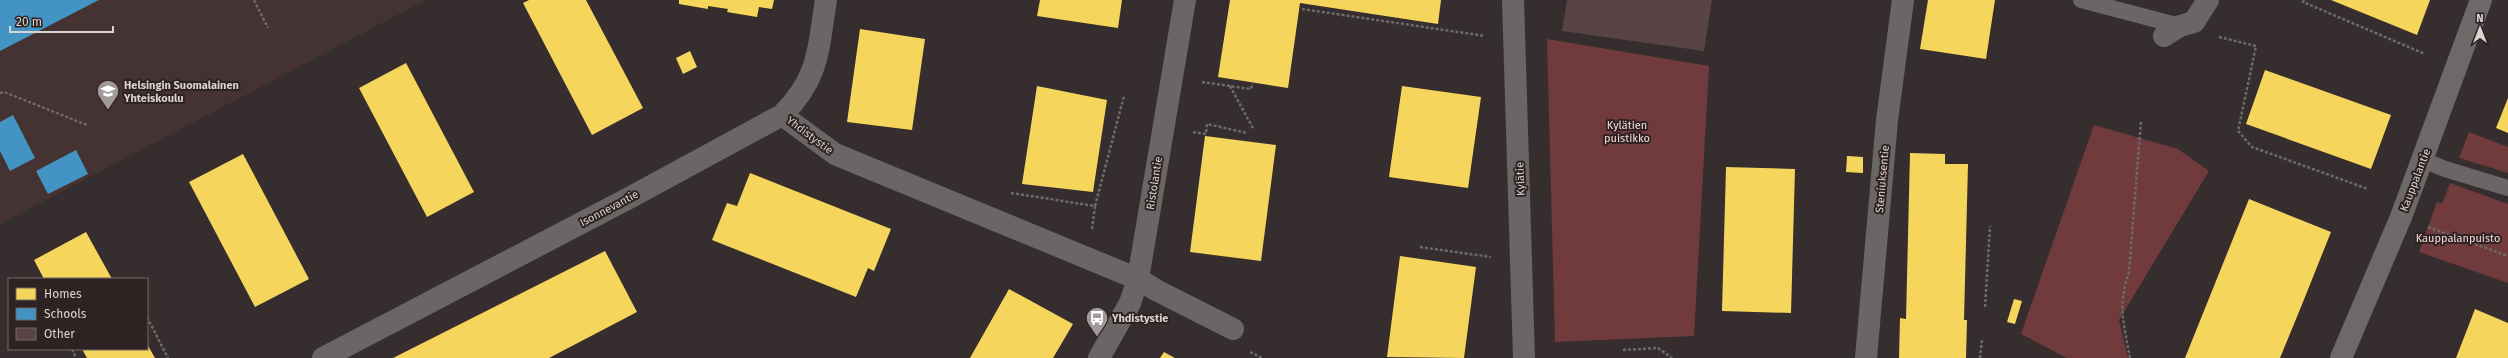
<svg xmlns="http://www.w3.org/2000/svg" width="2508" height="358" font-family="'Fira Sans',sans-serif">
<rect width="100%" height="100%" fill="#362e2e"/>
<path fill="#453232" d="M0,0H426L0,224Z"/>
<path fill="#713a3d" d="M1547,39L1709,66L1694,336L1555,342Z
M2094,125L2178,149L2209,171L2119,320L2128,358H2067L2021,334Z
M2469,132L2508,147V173L2459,158Z
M2450,183L2508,204V283L2419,252L2437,202L2442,204Z"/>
<path fill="#f6d55c" d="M529,0H586L643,108L592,135L523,3Z
M679,0H774L772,9L759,7L757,17L727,12L728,9L708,6V9L679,4Z
M1040,0H1122L1118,28L1037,16Z
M1230,0H1441L1438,24L1300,3L1288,88L1218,77Z
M1928,0H1995L1986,59L1920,49Z
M2331,0H2430L2417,35Z
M860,29L925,39L912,130L847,122Z
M690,51L697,67L683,74L676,58Z
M406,63L474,192L427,217L359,88Z
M2265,70L2391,115L2371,169L2246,124Z
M1037,86L1107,100L1093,192L1022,184Z
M1402,86L1481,97L1468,188L1389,177Z
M2508,98V133L2496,128Z
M1205,136L1276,145L1261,261L1190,252Z
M1910,153L1945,154V164H1968L1964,320H1967L1966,358H1899L1900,318L1906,319Z
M243,154L309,279L255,307L189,182Z
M1847,156L1863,157V173L1846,172Z
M1726,167L1795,169L1791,313L1722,311Z
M750,173L891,229L874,271L868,268L856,297L712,240L727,203L737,206Z
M2249,199L2331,232L2303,302L2280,358H2185Z
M86,232L112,279H44L34,260Z
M605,251L637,312L549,358H393Z
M1400,256L1476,267L1464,358L1387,357Z
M1009,289L1073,324L1053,358H970Z
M2014,299L2022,301L2015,324L2007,322Z
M2475,309L2508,323V358H2456Z
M147,344L155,358H87L82,349H147Z
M1164,352L1175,358H1160Z"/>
<path fill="#4393c3" d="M0,0H99L0,51Z
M13,115L35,158L10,171L0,151V122Z
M76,150L88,174L48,194L36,171Z"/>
<path fill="#594445" d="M1567,0H1712L1704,51L1562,31Z"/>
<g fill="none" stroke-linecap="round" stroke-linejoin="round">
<path stroke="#6e6a6a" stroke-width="2.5" stroke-dasharray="3 2" stroke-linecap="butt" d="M254,0L268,28
M2304,0L2303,2L2425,54
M1302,9L1485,36
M2219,37L2256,46L2238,131L2252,147L2368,189
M1202,82L1251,89L1253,82
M1230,86L1254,130
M0,93L4,92L87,125
M1193,132L1206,134L1207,124L1247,133
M1011,193L1095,206L1124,96
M2428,227L2508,256
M1092,229L1095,206
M1420,247L1491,257
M1985,307L1990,226
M147,317L168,358
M72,349L76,358
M1623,350L1658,348L1672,358
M1250,352L1262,358
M1980,358L1982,339
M2130,358C2124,323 2117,307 2129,272L2141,121"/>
<path stroke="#6a6666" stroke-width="16" d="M2081,0L2180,26
M2423,160L2445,169L2508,188"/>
<path stroke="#6a6666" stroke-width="22" d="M1513,0L1524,358
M2164,36L2180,26L2194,22L2208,0
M782,115L835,154L1138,279L1156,290L1233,329
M323,358L631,197L782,115C820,77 818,49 826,0
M1099,358L1130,303L1138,279L1185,0
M1866,358L1887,120L1903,0"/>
<path stroke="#6d6969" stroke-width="22" d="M2341,358L2401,217L2481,0"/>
</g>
<defs>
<g id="school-pin" transform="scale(1.15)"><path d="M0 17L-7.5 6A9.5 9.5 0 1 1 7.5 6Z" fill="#a19999" stroke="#2e2222"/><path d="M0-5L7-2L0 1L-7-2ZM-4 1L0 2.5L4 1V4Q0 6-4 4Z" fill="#fff"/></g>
<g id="bus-pin" transform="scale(1.15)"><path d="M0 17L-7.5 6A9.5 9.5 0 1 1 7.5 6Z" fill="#a19999" stroke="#2e2222"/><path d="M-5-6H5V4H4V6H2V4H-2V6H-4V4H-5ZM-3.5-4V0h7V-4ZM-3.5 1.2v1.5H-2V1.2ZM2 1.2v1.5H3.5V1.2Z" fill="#fff"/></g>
</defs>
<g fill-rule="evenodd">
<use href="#school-pin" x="108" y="91"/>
<use href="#bus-pin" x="1097" y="318"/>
</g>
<g text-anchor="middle" stroke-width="4" stroke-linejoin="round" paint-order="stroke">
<g font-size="11" font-weight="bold" fill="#dbd2d2" stroke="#2e2222" text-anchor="start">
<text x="124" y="89">Helsingin Suomalainen<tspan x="124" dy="13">Yhteiskoulu</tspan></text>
<text x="1112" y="322">Yhdistystie</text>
</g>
<g font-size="11" fill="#f6dbda" stroke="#2e2222">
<text x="1627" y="129">Kylätien<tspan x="1627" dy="13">puistikko</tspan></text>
<text x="2458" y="242">Kauppalanpuisto</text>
</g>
<g font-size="11" fill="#dbd2d2" stroke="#2e2222">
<text transform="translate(810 135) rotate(37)" y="4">Yhdistystie</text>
<text transform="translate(1520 179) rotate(-92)" y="4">Kylätie</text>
<text transform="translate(1882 179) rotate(-85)" y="4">Steniuksentie</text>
<text transform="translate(2415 180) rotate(-69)" y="4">Kauppalantie</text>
<text transform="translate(1154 183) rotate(-81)" y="4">Ristolantie</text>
<text transform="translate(609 208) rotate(-28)" y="4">Isonnevantie</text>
</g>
</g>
<rect x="8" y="278" width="140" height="72" fill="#2e2222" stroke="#736868"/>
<rect x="16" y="288" width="20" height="12" fill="#f6d55c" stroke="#736868"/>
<text x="44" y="298" font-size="12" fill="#dbd2d2">Homes</text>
<rect x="16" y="308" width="20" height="12" fill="#4393c3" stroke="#736868"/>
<text x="44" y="318" font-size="12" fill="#dbd2d2">Schools</text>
<rect x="16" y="328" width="20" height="12" fill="#594445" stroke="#736868"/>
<text x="44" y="338" font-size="12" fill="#dbd2d2">Other</text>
<g transform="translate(2480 28)" stroke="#2e2222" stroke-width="3" paint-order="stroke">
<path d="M0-3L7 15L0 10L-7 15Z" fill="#dbd2d2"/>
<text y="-6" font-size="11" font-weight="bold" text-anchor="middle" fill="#dbd2d2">N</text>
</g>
<path d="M10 26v6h103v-6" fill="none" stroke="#dbd2d2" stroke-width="2"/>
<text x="16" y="26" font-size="12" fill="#dbd2d2" stroke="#2e2222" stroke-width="3" paint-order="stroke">20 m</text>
</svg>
